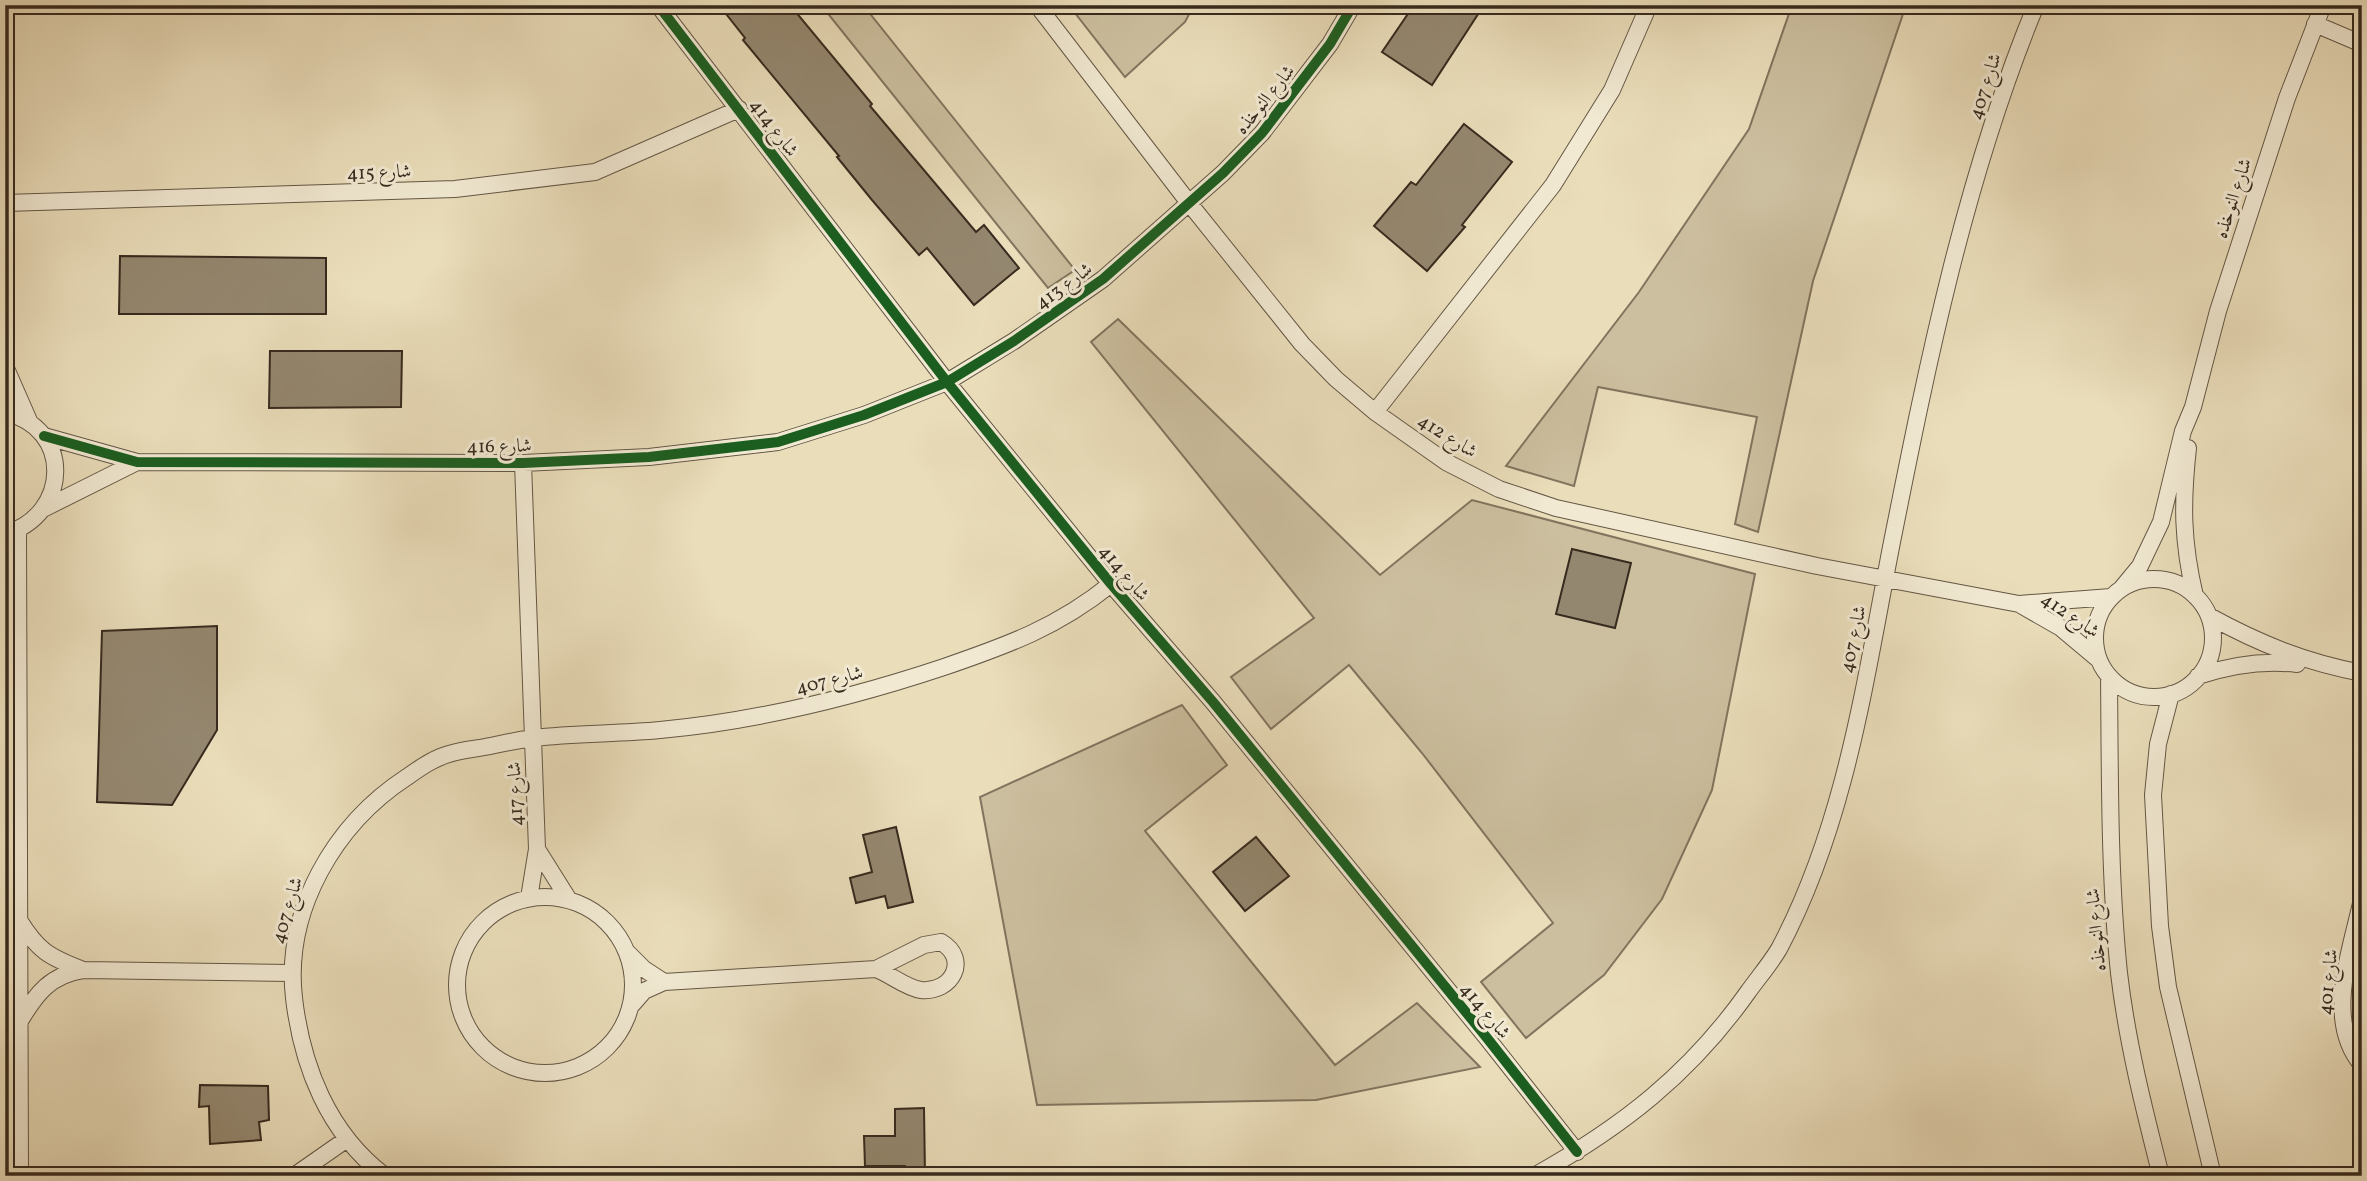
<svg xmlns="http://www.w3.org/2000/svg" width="2367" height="1181" font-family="Vollkorn,Amiri,serif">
<rect width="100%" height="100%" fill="#eaddba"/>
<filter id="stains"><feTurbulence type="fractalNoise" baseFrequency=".00286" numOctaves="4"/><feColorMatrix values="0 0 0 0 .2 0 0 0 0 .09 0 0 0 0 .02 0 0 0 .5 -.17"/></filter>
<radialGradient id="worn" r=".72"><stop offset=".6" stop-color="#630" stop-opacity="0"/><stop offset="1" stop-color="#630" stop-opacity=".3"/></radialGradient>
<path fill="#ccbf9f" stroke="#82745e" stroke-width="2" d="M821,5H863L1075,270L1048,288Z
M1081,5H1194L1185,22L1125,77L1075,13Z
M1792,5H1906L1813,281L1758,532L1735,524L1757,417L1598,387L1574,486L1506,466L1639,292L1749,129Z
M1118,319L1380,575L1472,500L1755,574L1712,790L1662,899L1604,975L1526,1038L1481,982L1553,923L1422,753L1349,665L1271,729L1231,677L1314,618L1091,342Z
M1182,705L1227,765L1145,831L1335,1065L1417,1003L1480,1067L1316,1100L1037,1105L980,797Z"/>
<path fill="#94876f" stroke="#372a1e" stroke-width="2" d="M719,5H790L872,104L870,106L976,232L984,225L1019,268L974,305L927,248L919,255L872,200L837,157L839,156L743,40L745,38Z
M1414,5H1484L1432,85L1382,52Z
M1464,124L1512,162L1462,225L1465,227L1427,271L1374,226L1411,182L1416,185Z
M120,256L326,258V314H119Z
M270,351H402L401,407L269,408Z
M1572,549L1631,563L1615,628L1556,614Z
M217,626V730L172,805L97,802L102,631Z
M896,827L913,902L888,908L885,896L856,903L850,878L872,872L863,835Z
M1256,837L1289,876L1245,911L1213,872Z
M200,1085L268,1086L269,1120L259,1122L261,1140L210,1144L209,1106L199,1107Z
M924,1108L925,1176H905V1166H865L864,1136H895V1109Z"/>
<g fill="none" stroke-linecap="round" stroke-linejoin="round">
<g stroke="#645745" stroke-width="18">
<path id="street" d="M658,5L947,382L1111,584L1213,702L1487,1038L1577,1152
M1037,5L1189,203L1302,344L1336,379L1375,412L1446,462L1499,489L1556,508L1817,566L2019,604L2111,597
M2315,24L2362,44
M5,203L455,189L595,172L739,109
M5,366L30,423
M1375,412L1553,185L1612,90L1649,5
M5,413C73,427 71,515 5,534
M44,436L137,462L523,463L649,457L778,442L864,415L947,382L1014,341L1103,279L1223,173L1262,133L1330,44L1353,5
M2188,448C2182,503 2182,541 2195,596
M523,463L537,849L529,898
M45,508L137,462
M18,530L20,1176
M2095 638a59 59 0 1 1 118 0a59 59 0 1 1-118 0Z
M2121,589L2140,566L2161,522L2183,431L2193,407L2218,311L2287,98L2323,5
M2019,604L2061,628L2098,659
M2209,616C2260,644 2305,662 2362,673
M2109,676C2110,775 2109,875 2119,973C2127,1042 2144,1109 2161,1176
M2198,676C2231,665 2262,660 2297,664
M2171,694L2158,744L2153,795L2160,926L2168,987L2213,1176
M537,849L569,900
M457 985a88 88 0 1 1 176 0a88 88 0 1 1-176 0Z
M2362,899C2351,950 2324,1021 2362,1065
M19,920C38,951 49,957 83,970
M628,953L644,969L664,982
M630,1007L644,991L664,982L876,969C890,974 906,988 921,990C952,993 970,959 941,942L924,945L876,969
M20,1021C36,994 50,975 83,970L291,973
M294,1176L347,1139
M385,1176C328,1133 302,1066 294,998C284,910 335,824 407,777C420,768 434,758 449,754C461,750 474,749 485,747C501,744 517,740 533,738C575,733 618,734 660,730C758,721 851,698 944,667C1008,645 1058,627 1111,584
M1534,1176C1622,1127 1690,1074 1748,992C1758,978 1770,964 1779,949C1846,823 1865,680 1892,542C1928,361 1965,177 2036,5"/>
</g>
<use href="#street" stroke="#f1e9d2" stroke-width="16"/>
<g stroke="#f1e9d2" stroke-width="15">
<path id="cycleway" d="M658,5L947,382L1111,584L1213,702L1487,1038L1577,1152
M44,436L137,462L523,463L649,457L778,442L864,415L947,382L1014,341L1103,279L1223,173L1262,133L1330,44L1353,5"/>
</g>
<use href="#cycleway" stroke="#1b5e20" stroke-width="10"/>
</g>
<g text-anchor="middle" stroke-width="6" stroke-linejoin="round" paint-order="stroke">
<g font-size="19" fill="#372a1e" stroke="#f1e9d2">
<text transform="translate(1984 86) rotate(-72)" y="7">شارع 407</text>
<text transform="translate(1264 99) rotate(-51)" y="7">شارع النوخذه</text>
<text transform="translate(775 127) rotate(53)" y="7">شارع 414</text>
<text transform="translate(379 171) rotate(-2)" y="7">شارع 415</text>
<text transform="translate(2232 198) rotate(-72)" y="7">شارع النوخذه</text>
<text transform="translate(1063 285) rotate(-36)" y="7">شارع 413</text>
<text transform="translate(1448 435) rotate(32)" y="7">شارع 412</text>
<text transform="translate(499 445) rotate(-1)" y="7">شارع 416</text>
<text transform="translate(1125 572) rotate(50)" y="7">شارع 414</text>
<text transform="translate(2071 614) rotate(34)" y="7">شارع 412</text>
<text transform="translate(1852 639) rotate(-78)" y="7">شارع 407</text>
<text transform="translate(829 679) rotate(-14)" y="7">شارع 407</text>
<text transform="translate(514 794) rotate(-92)" y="7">شارع 417</text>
<text transform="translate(286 910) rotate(-73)" y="7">شارع 407</text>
<text transform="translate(2095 930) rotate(-95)" y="7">شارع النوخذه</text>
<text transform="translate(2327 982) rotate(-84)" y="7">شارع 401</text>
<text transform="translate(1486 1010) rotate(50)" y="7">شارع 414</text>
</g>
</g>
<rect width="2367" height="1181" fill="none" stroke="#eaddba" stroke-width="28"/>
<rect x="7" y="7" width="2353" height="1167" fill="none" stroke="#372a1e" stroke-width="3.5"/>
<rect x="14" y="14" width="2339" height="1153" fill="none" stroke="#372a1e" stroke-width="2"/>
<rect width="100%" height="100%" filter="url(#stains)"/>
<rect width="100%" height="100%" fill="url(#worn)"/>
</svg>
